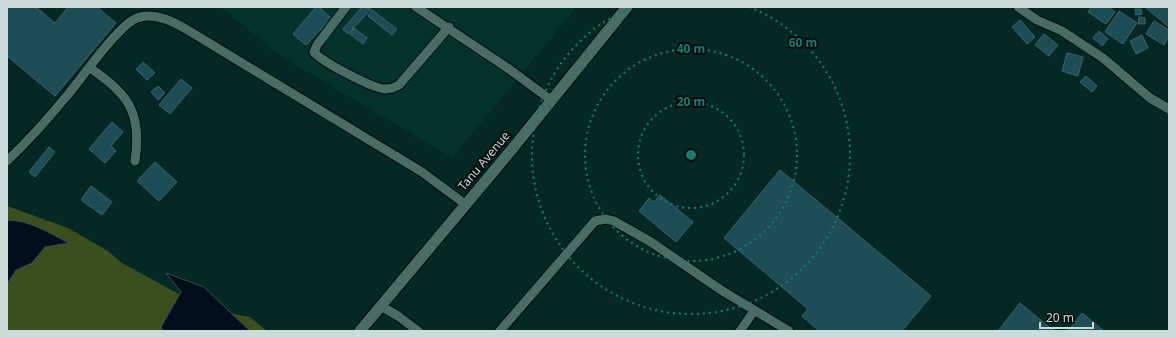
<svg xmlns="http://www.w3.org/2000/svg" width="1176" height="338" font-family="'Noto Sans',sans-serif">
<rect width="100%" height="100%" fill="#042823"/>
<path fill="#04332e" d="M221,7H577L452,158L279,55Z"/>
<path fill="#3b4f1e" d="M7,206L68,228L108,251L122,263L206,309L250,317L267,331H7Z"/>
<path fill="#000f1a" stroke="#3d4c53" d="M7,220C30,220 49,233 69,243L45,247L32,263L16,270L7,284Z
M166,273L204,287L250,331H163L161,327L181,292Z"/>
<path fill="#1e4e55" stroke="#406268" d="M7,7H36L55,23L68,7H97L116,23L55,96L7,56Z
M316,7H319L333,20L322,31L321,29L306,45L293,34Z
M362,7L371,9L348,34L343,29Z
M1091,7H1108L1115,12L1106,24L1088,12Z
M1145,7H1169V27Z
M1135,9H1141L1142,14L1136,15Z
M372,10L397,29L392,35L368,16Z
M1119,11L1137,23L1123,44L1105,32Z
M1139,17L1145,18V24H1138Z
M1020,20L1035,37L1027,44L1012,27Z
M1154,21L1169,30V36L1164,45L1146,34Z
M354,28L367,38L363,44L350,34Z
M1099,31L1108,39L1102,46L1093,38Z
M1044,34L1058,45L1049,56L1035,45Z
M1142,35L1148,48L1136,54L1130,41Z
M1067,53L1083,57L1078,76L1062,71Z
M143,62L155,73L147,80L136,69Z
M1086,76L1097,86L1092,92L1080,82Z
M181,79L192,88L170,114L159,105Z
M158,86L165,93L158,100L151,92Z
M112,122L123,132L111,146L116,151L105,163L89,149Z
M49,147L55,152L35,177L29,172Z
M155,162L177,182L159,201L137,181Z
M780,170L931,296L902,331H819L802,316L808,309L724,238Z
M91,186L112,202L102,215L81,200Z
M660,195L693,222L676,242L639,211L649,198L654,202Z
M1020,303L1054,331H998Z
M1082,313L1104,331H1068Z"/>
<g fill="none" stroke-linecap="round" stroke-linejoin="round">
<g stroke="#000f0c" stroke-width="11">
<path id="service" d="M346,7L317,45L314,52C322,62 372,88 385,89C390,89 394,88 399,85L449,27
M416,7L509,69L551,100
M1018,7L1037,20L1062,31L1103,58L1150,98L1169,109
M90,68C129,94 142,113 135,161
M7,161C28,141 47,120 65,98C80,81 118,25 137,18C155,11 176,23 191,32L422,172L465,204
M381,306L398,316L418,331
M500,331L595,221L606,219L614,221L651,242L721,290L789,331
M740,331L754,311"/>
</g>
<g stroke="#000f0c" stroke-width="13">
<path id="tertiary" d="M360,331L513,148L627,7"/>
</g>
<use href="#service" stroke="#496c65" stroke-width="9"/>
<use href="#tertiary" stroke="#496c65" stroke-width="11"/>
</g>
<g fill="none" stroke="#187b73" stroke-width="2" stroke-dasharray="2 4">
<circle cx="691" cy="155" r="53"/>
<circle cx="691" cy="155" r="106"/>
<path d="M749 7A159 159 0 1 1 633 7"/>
</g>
<g text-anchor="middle" stroke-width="4" stroke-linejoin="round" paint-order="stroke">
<g font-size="12" fill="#cadcd9" stroke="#030e0c">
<text transform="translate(484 161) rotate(-50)" y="4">Tanu Avenue</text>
</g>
</g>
<circle cx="691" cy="155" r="6" fill="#187b73" stroke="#030e0c" stroke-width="2"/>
<g font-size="12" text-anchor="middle" font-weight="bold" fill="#187b73" stroke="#030e0c" stroke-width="4" stroke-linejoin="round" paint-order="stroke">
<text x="803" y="47">60 m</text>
<text x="691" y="53">40 m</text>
<text x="691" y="106">20 m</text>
</g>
<rect width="1176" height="338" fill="none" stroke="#cadcd9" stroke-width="16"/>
<path d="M1040 322v6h53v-6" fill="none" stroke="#cadcd9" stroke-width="2"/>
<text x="1046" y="322" font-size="12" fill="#cadcd9" stroke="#030e0c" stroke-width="3" paint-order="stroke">20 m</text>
</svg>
